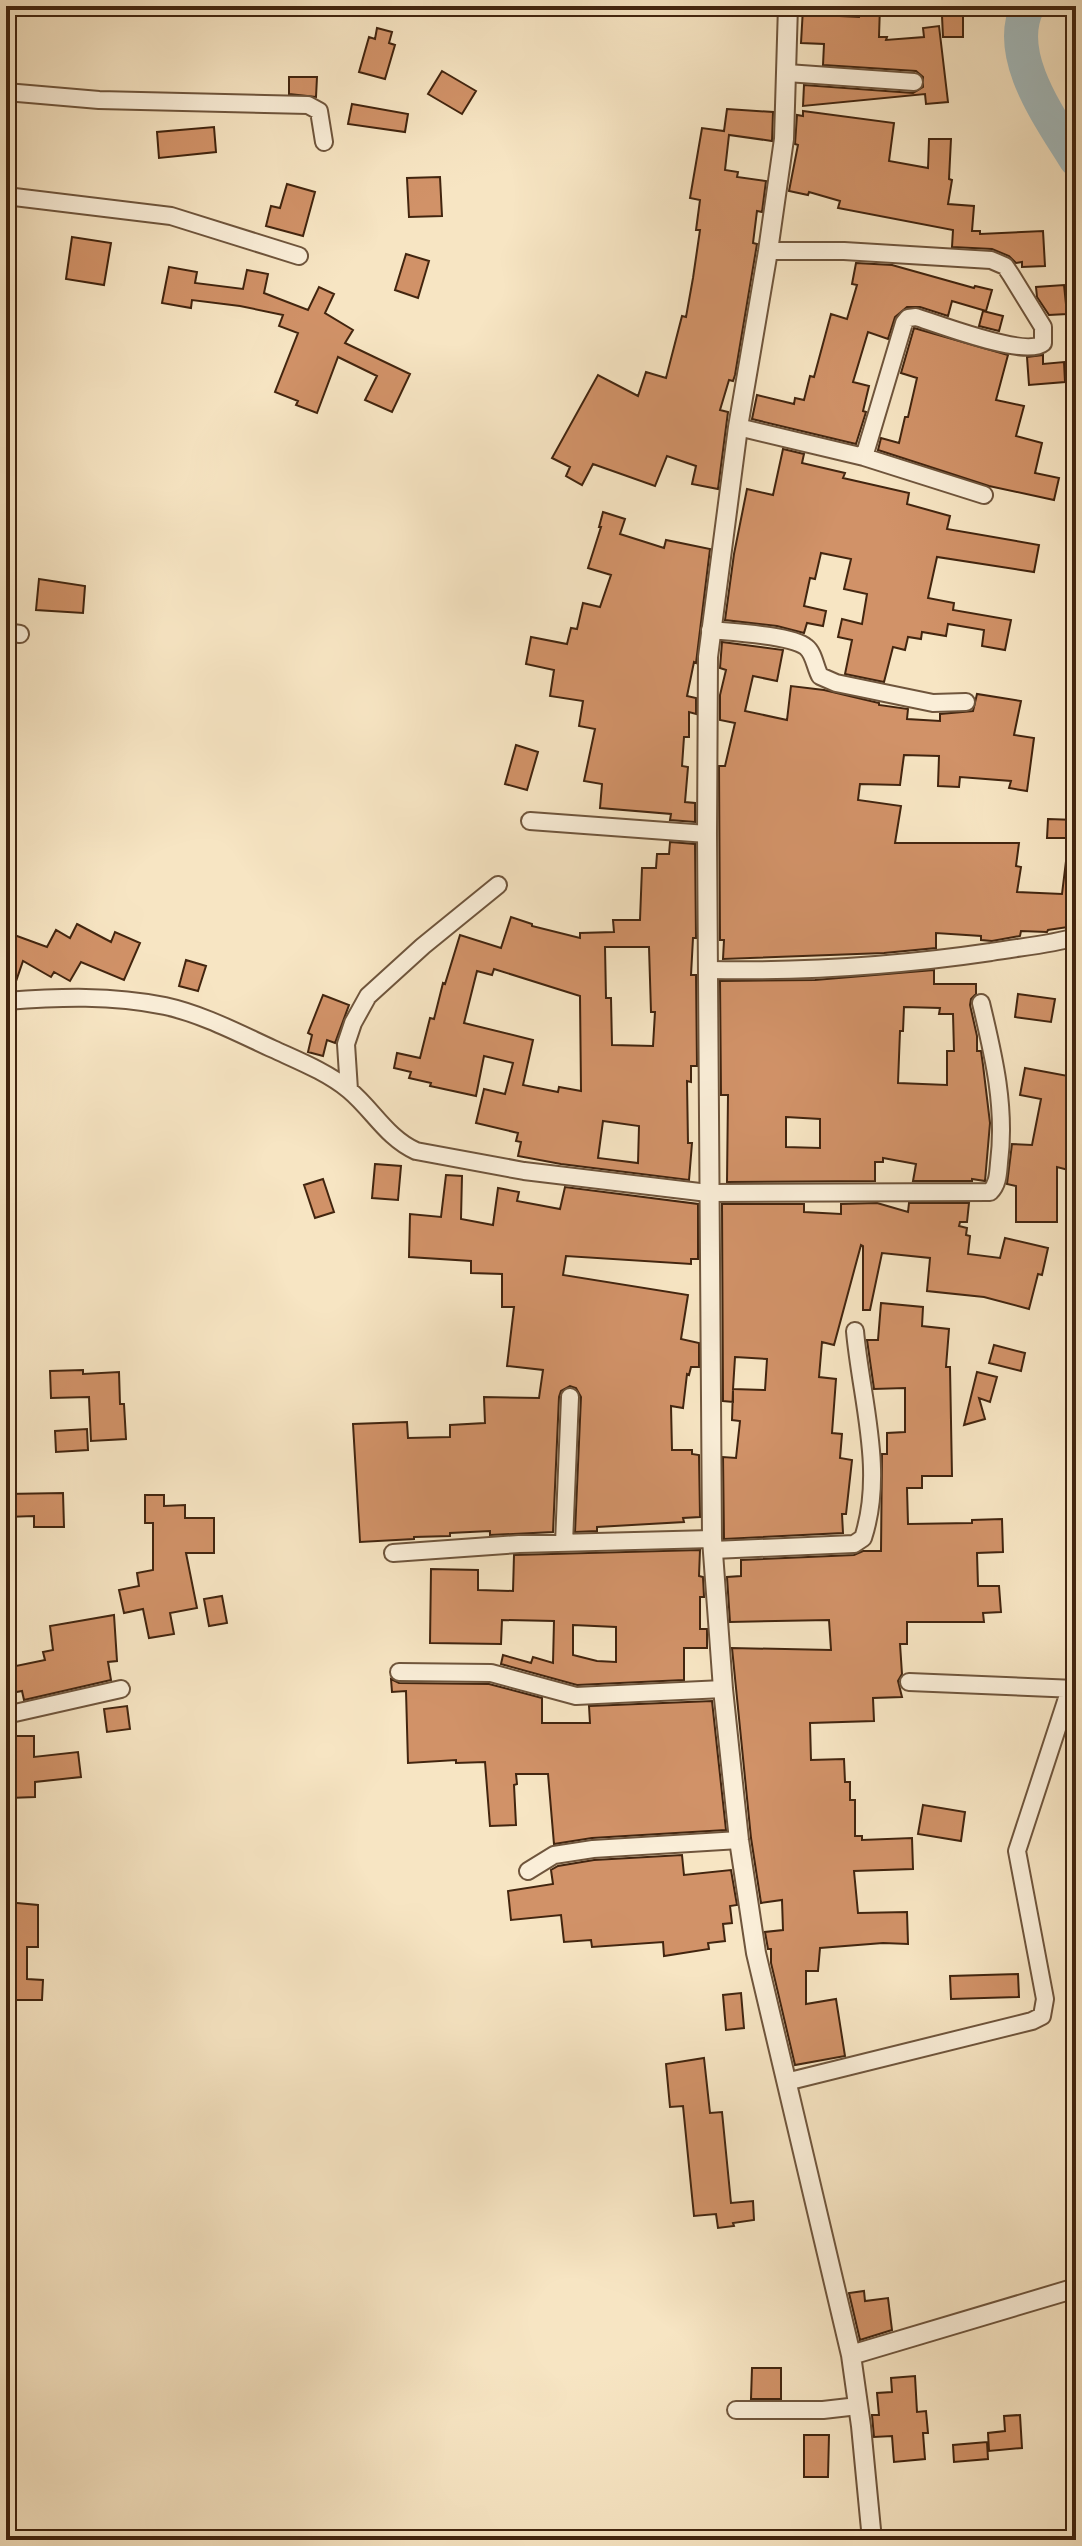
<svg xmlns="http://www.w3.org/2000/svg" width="1082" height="2546" font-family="'Libre Caslon Text',serif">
<rect width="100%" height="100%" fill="#f7e5c3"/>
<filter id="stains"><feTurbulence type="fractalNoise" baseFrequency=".0025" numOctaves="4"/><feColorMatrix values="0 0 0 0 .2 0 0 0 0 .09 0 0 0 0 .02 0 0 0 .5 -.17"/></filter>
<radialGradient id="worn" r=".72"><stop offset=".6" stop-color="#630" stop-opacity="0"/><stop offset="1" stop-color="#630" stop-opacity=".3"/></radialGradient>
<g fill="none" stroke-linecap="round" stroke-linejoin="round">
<path stroke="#a4bcbf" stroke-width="34" d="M1028,6C1003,55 1051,119 1076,160"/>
</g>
<path fill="#d19268" stroke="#42250f" stroke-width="2" fill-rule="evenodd" d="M860,6H880L879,37H887L886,40L924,37L923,28L939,26L948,102L926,104L925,94L803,106L804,85L913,93L923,87V77L916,71L823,65L824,44L801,43L803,8L821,9L820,15L859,17Z
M963,15V37H943L942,16Z
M377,28L392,32L389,43L395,45L385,79L359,72L369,37L375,39Z
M442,71L476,91L462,114L428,94Z
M289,77H317L316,97L289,94Z
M352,104L408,114L405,132L348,124Z
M727,109L773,112L772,141L729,135L725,170L738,172L737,177L766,181L762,212L757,211L753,243L757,244L735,375L733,381L729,380L720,410L728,412L718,489L692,484L696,466L667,456L655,486L593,464L582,485L566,476L570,467L552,458L598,375L638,396L646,372L666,378L682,316L686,317L693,278L700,230H696L700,200L690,198L702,128L724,131Z
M803,111L894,123L889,161L928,168L929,139H951L949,179L952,180L948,204L974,206L972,231H980V234L1043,231L1045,266L1022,267V262L1016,263L1009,256L992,249L952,247L953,230L838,208L840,201L809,192L808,195L789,191L798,145L795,144L797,115L803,116Z
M214,127L216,152L159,158L157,132Z
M440,177L442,216L409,217L407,178Z
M287,184L315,192L303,236L266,226L271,206L280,208Z
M72,237L111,243L104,285L66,279Z
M406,254L429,261L418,298L395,290Z
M856,263L892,265L974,288L975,286L992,290L986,311L952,301L948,316L920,307H907L895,317L888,339L868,332L853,382L869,386L863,411L866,412L856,444L752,419L757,395L794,404L795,398L804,400L810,376L814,377L831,314L847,319L857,285L852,284Z
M169,267L197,272L195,283L243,289L247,270L268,274L264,293L308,310L319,287L334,294L325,313L353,330L345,343L410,374L392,412L365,400L377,376L338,357L317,413L296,405L298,401L275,392L298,333L279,326L283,315L240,306L192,300L191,308L162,303Z
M1064,285L1067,314L1049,315L1037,297L1036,287Z
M983,311L1003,316L999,331L979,326Z
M914,328L1008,355L996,400L1024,406L1016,436L1042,443L1035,473L1059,478L1054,500L989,486L878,450L881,438L899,443L905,417H908L917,378L901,373Z
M1043,355V364L1064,362L1065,382L1029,385L1027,357Z
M783,449L804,454L802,463L845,473L843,478L909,493L907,504L950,516L947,529L1039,545L1034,572L937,557L928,598L954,603L953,610L1011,620L1005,650L982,646L984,630L948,624L946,636L922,632L921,639L908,637L905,650L893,647L884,682L845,674L852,640L838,637L842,619L862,624L867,594L844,589L851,559L821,553L815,579L810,578L804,606L826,611L823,626L807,623L804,633L777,626L725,620L734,554L747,489L773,495Z
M603,512L625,519L620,534L664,548L666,540L710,549L696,663L694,662L687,696L696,698V714L689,712V737H684L682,766L688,767L685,802L695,803V822L670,820L671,814L600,808L602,784L584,781L595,729L579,726L583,701L550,696L554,670L526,664L531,637L567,644L571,628L577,629L583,603L600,607L611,575L588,568L601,527H599Z
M39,579L85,586L83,613L36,610Z
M722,642L783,650L777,681L753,676L745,711L787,720L791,686L824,690L879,703V705L908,709L907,719L940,721V714L973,711L977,694L1021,701L1014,735L1034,738L1027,791L1009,788L1011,781L960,777L959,787L938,786L939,756L904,755L900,785L860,784L858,800L901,806L895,843H1019L1016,866L1021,867L1017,892L1062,894L1066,861L1076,862L1075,926L1048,930L1047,932L1021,931L1020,936L992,941L981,940V936L936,933V948L884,953L723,959L724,940H720L719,766H725L735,723L720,720V695L726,670L720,668Z
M516,745L538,752L527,790L505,784Z
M1048,819L1076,820V838H1047Z
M670,842L695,844L696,938H693L691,975H696L697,1066H691V1082L687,1081L688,1143H692L689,1180L561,1164L518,1156L521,1142L516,1141L518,1133L476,1123L484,1089L505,1094L513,1063L484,1056L476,1096L430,1086L431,1083L409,1078L411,1072L394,1068L397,1053L420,1058L430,1018L434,1019L443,983L445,984L460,935L501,948L511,917L532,924V926L580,938V933L614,932L613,920H640L642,868H656L657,854H669ZM605,947H649L651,1012H655L653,1046L612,1045L611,998H606ZM494,969L580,996L581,1091L559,1087L558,1092L523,1085L533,1040L464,1023L477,971L492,975ZM603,1121L639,1126L638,1163L598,1158Z
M77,924L111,942L115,932L140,943L124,980L81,962L70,981L54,972L51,977L23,961L13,990H6V932L47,947L56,930L70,938Z
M186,960L206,966L198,991L179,986Z
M934,970V984H976V994L971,999L970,1005L977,1036V1051H981L983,1065L990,1123L985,1181L972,1179V1181H913L916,1164L883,1158V1162H875V1181L727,1182L728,1095H721L720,981L815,980ZM904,1007L940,1008L939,1014H953L954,1051H947V1085L898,1083L900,1031H903ZM786,1117L820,1119V1148L786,1147Z
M1018,994L1055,999L1051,1022L1015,1017Z
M323,995L349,1005L335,1043L327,1040L323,1056L308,1052L312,1035L308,1033Z
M1025,1068L1068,1076L1067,1083L1076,1084V1172L1057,1167V1222H1016V1186L1007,1184L1012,1144L1032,1145L1041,1099L1020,1095Z
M375,1164L401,1166L398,1200L372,1198Z
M446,1175L462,1176L461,1219L493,1225L498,1188L519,1192L517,1201L560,1209L565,1187L698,1204V1259H691V1264L566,1256L563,1275L688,1295L681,1339L699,1343V1367H691L689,1375L687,1374L683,1408L671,1406L672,1450H692V1454L699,1455L700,1517L683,1518L684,1522L597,1527V1531L575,1532L581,1397L576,1388L570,1386L561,1391L559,1397L553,1532L490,1535V1531L450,1533V1536L414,1537V1539L360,1542L353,1424L407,1422L408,1438L450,1437V1425L485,1423L484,1397L539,1398L543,1370L507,1366L514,1307H502V1274L471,1273V1261L409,1257L410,1214L441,1217Z
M323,1179L334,1212L315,1218L304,1185Z
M877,1203L908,1212L909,1203H969L967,1222H960L959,1226L967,1228L966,1235L970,1236L968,1254L1000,1258L1005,1238L1048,1248L1042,1275L1038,1274L1029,1309L984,1297L927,1291L930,1258L882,1253L870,1310H863V1246L861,1245L834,1345L822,1342L819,1377L836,1379L832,1433L842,1434L840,1458L852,1460L846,1514H842L843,1533L724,1539L723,1457L736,1458L740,1421L732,1420L733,1389V1402L723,1401L722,1204H804V1212L841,1214V1204ZM735,1357L767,1359L765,1390L733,1389Z
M881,1303L923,1307L922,1326L949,1329L946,1367H950L952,1476H922V1488H907L908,1524L972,1523V1520L1002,1519L1003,1552L977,1553L978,1586H999L1001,1612L983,1613L984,1622H907V1644H900L902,1674L898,1681L902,1697L873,1698L874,1721L810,1723L811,1760L844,1759L845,1782H850V1800H855V1836H862V1840L912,1838L913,1869L854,1871L858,1913L907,1912L908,1944L883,1943L820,1948L818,1971H806V2004L836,1999L845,2056L795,2065L771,1963V1949H768L765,1932L783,1930L782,1900L761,1903L751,1838L732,1648L831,1650L829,1620L730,1622L727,1577L741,1576V1560L854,1555L863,1551H881L882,1454H887V1433L905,1432V1388L874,1389L867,1340H878Z
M994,1345L1025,1353L1021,1371L989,1363Z
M83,1370V1374L119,1372L120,1404H124L126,1439L91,1441L89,1397L51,1398L50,1371Z
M977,1372L997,1377L990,1402L979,1398L985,1419L964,1425Z
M87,1429L88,1450L56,1452L55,1431Z
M63,1493L64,1527H34V1516L6,1517V1494Z
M145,1495H164V1506L185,1505V1518H214V1553H186L197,1608L170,1613L174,1634L149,1638L143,1609L124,1613L119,1590L139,1586L137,1573L153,1570V1523H145Z
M700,1550L699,1576L703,1577L704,1597H700V1629H707V1648H684V1680L577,1685L501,1664L503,1655L531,1663L533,1657L553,1663L554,1621L502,1620L501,1644L430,1643L431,1569L478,1570V1590L513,1591L514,1555ZM573,1625L616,1627V1662L597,1661L573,1655Z
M222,1596L227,1623L209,1626L204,1599Z
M114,1615L117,1661L108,1662L111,1680L24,1700L22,1691L6,1694V1668L45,1660L43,1652L53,1650L50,1626Z
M391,1679L399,1683L489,1684L542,1698V1723H590L589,1706L712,1701L726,1830L592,1838L554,1844L548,1774H516L517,1784L514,1785L516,1825L490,1826L485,1762L456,1763V1760L408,1763L406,1691L392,1692Z
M127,1706L130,1729L107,1732L104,1709Z
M13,1736H34V1757L78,1752L81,1777L35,1782V1797L9,1798L8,1761L14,1760Z
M923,1805L965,1812L961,1841L918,1834Z
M682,1855L684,1875L731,1870L737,1905L730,1906L732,1923L723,1924L725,1941L708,1943L709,1949L664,1956L663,1942L592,1947L591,1940L564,1942L561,1915L511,1920L508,1891L553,1884L551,1870L558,1866L594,1860Z
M6,1902L38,1905V1947H27V1979L43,1980L42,2000H6L9,1920H6Z
M1018,1974L1019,1997L951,1999L950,1976Z
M741,1993L744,2028L726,2030L723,1995Z
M704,2058L710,2113L722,2112L731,2203L753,2201L754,2220L733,2223L734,2226L718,2228L716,2214L694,2216L683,2106L670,2107L666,2064Z
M864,2291L865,2301L888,2298L892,2330L860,2340L849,2293Z
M752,2368H781V2399H751Z
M915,2376L917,2412L926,2411L928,2433H923L925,2459L894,2462L892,2436L874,2437L872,2415H879L877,2393L892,2392L891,2378Z
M1020,2415L1022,2448L989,2451L988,2433L1005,2431L1004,2416Z
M804,2435H829L828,2477H804Z
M987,2442L988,2459L954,2462L953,2445Z"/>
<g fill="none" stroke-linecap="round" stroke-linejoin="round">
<g stroke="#6f553c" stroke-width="20">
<path id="minor" d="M787,73L914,82
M6,92L99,100L308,105L319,111L324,142
M6,196L171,216L299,256
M768,251H844L991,260L1005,266L1011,275L1043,327V343C1026,358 938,324 916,317L908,318L904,323L864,457
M738,427L864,457L984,495
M710,630C731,632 792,635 806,647C814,653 815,667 820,676L836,683L933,703L966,702
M6,632L20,634
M530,821L707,834
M708,970C803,972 896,966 991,952C1019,947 1049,945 1076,937
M6,1001C60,997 111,995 165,1006C202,1014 238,1033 273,1049C299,1061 327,1072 349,1090C373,1110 387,1138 416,1151L524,1171L708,1193L990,1192C998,1184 998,1174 999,1163C1006,1108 994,1057 981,1003
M349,1090L346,1044L353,1023L368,996L423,946L498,885
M564,1543L570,1397
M713,1550L854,1544L863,1538C885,1471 861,1399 855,1331
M393,1553L519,1544L712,1539
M399,1672L491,1673L576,1696L723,1689
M909,1682L1076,1689
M6,1715L121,1689
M528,1871L554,1855L593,1849L739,1840
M786,2082L1032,2021L1042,2016L1045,1999L1017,1851L1070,1689
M736,2410H823L858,2406"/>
</g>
<g stroke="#6f553c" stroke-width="22">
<path id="tertiary" d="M788,6L784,139L768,251L738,427L708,657L707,834L712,1539L723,1689L739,1840L756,1953L851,2355L861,2426L872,2540
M851,2355L1076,2288"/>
</g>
<use href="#minor" stroke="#faeed8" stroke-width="16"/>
<use href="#tertiary" stroke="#faeed8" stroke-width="18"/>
</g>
<rect width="1082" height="2546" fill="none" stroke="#f7e5c3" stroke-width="32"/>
<rect x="8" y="8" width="1066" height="2530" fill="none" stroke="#42250f" stroke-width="4"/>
<rect x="16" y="16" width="1050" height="2514" fill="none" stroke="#42250f" stroke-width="2"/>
<rect width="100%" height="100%" filter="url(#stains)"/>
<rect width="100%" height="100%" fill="url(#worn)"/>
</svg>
